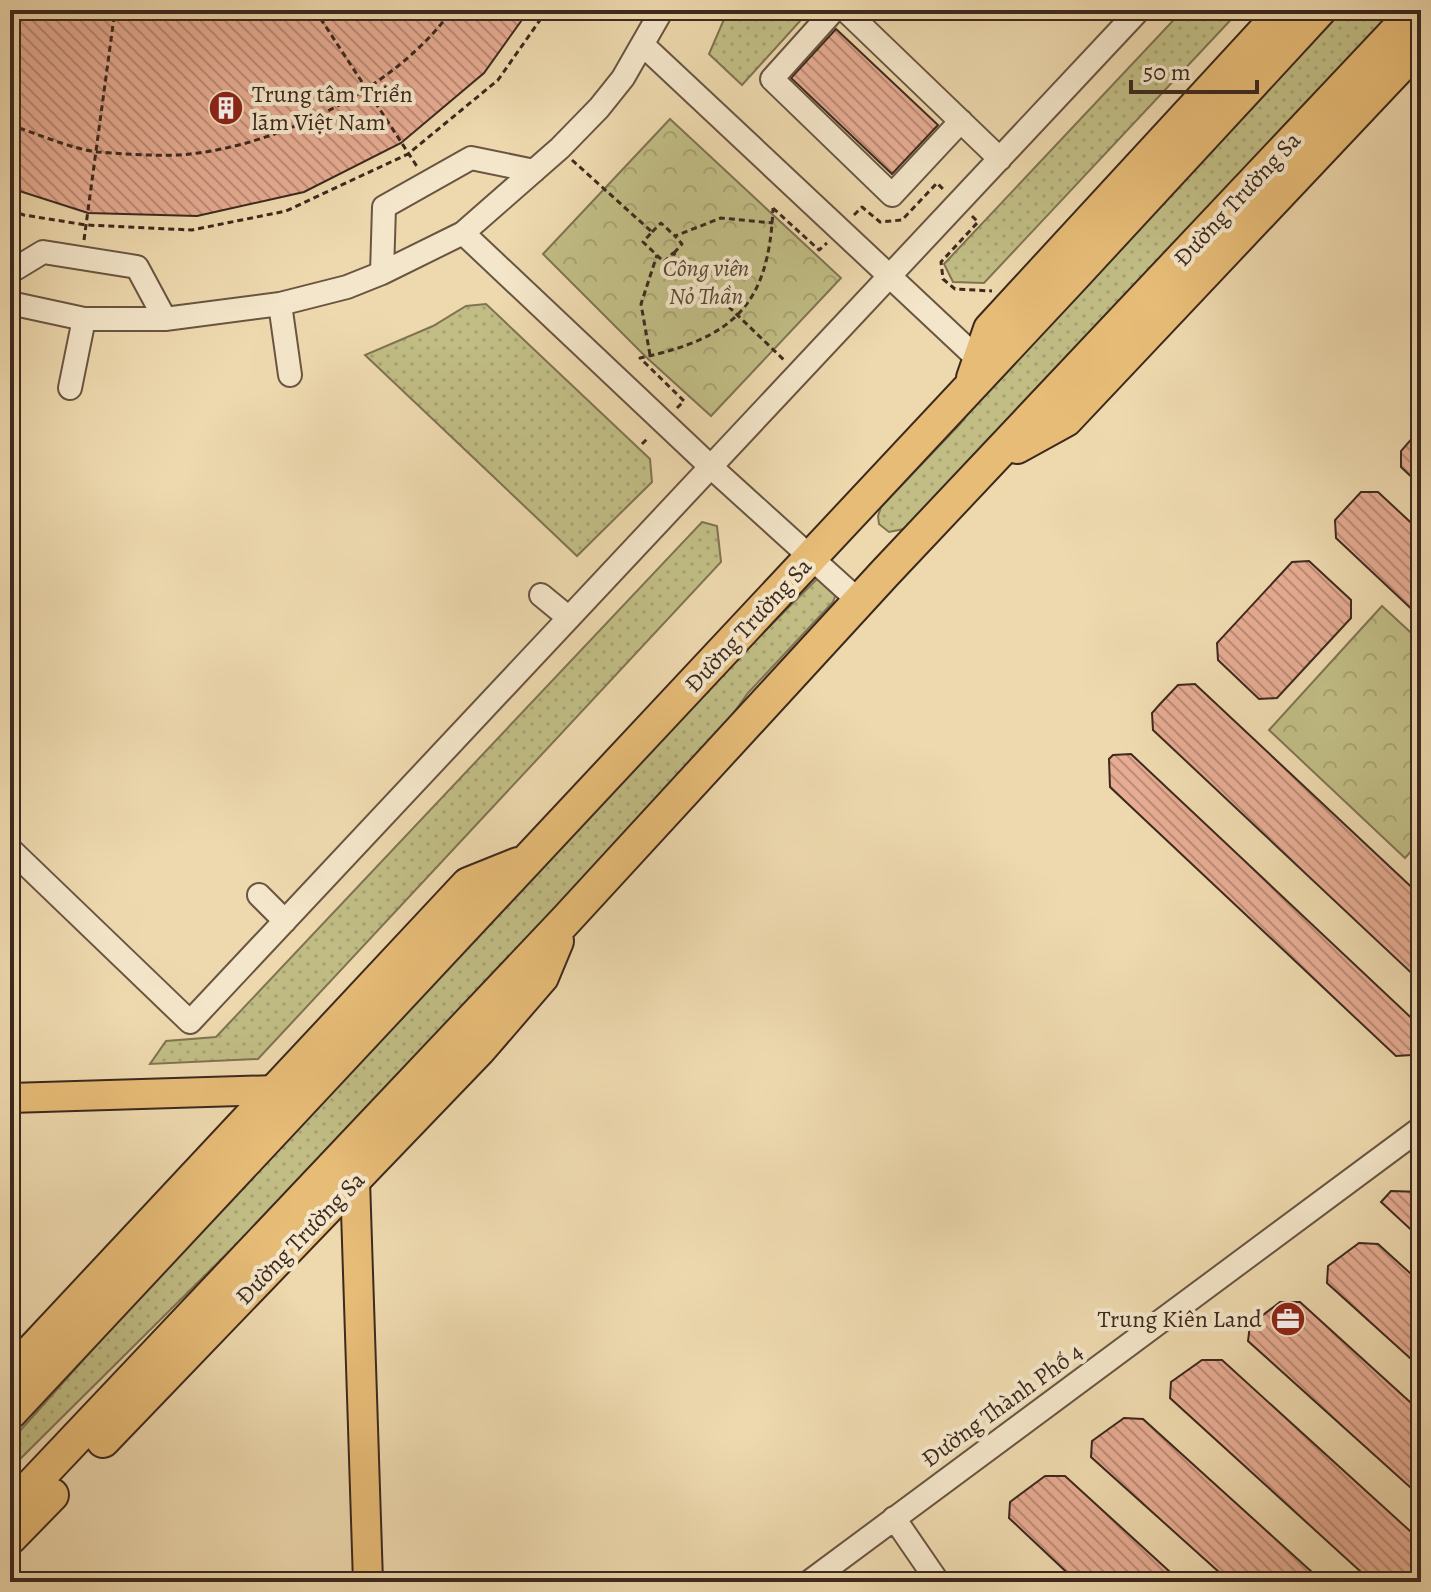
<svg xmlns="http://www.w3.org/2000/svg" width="1431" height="1592" font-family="Alegreya,serif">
<defs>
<pattern id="grass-dots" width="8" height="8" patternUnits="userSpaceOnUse" patternTransform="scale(2)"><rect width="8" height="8" fill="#c1bd85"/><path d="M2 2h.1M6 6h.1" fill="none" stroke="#a7a272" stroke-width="1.8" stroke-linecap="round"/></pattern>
<pattern id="park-crowns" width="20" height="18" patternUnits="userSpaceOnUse" patternTransform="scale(2)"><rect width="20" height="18" fill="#c1bd85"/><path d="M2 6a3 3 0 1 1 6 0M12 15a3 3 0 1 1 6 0" fill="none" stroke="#a7a272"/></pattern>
<pattern id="building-back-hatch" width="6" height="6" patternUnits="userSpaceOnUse" patternTransform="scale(2)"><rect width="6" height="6" fill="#e7ac93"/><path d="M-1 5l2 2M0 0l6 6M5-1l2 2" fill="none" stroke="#bc8c77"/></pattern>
</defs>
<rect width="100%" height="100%" fill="#eed9ae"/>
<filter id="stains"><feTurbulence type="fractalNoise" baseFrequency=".0025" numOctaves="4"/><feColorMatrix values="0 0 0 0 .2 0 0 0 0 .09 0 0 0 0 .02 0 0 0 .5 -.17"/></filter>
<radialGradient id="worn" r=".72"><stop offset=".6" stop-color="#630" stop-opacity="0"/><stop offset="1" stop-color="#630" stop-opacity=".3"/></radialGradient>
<path fill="url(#grass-dots)" stroke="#7f7352" stroke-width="2" d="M728,10H810L742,85L709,54Z
M1183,10H1240L984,283L953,282L944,264Z
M1337,10H1397L1018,411L993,434L904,529L889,532L879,524L878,516L881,507L960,424L1013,356Z
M486,304L650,459L652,482L577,556L365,355L433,326L466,306Z
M702,522L717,526L721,562L258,1059L150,1064L166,1041L216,1037Z
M819,577L837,591L833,602L748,693L725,725L296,1185L10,1469V1442L210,1218L700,696Z"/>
<path fill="url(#park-crowns)" stroke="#7f7352" stroke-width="2" d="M670,119L841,278L711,416L646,357L543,254Z
M1382,606L1421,642V840L1405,858L1269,730Z"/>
<path fill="url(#building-back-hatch)" stroke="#3d291e" stroke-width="2" d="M10,10H529L484,73L401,143L304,192L197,216L88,213L10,188Z
M836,29L938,125L892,174L791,78Z
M1421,428V486L1401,467V451Z
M1361,492H1378L1421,532V618L1336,538L1335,520Z
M1309,561L1351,600V618L1277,698L1259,699L1218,660L1217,643L1292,562Z
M1195,684L1421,896V982L1153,730L1152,713L1160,704L1178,685Z
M1131,754L1421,1027V1046L1412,1055L1396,1056L1110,787L1109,759L1113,755Z
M1391,1191L1421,1192V1239L1381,1202Z
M1359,1243L1378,1244L1421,1283V1368L1327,1283L1328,1266Z
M1280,1302H1300L1421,1412V1497L1248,1341L1250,1325Z
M1202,1360H1222L1421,1541V1582H1372L1170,1398L1171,1382Z
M1124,1418L1143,1419L1323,1582H1230L1091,1457L1092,1441Z
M1045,1476H1065L1181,1582H1077L1009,1518L1010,1502Z"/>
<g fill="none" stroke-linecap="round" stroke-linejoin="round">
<g stroke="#695542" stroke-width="26">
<path id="minor" d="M834,10L772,79L892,195L961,121
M845,10L1000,159
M643,45L979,360
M463,233L711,467L860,602
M10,272L43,252L137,267L165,319
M382,273L384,207L471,158L534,171
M10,303L84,319H165L280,304L347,287L382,273L463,233L560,148L599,108L623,78L662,10
M280,304L290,375
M70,388L84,319
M541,595L569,618
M10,849L190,1022L1139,10
M259,895L285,921
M894,1518L938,1582
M809,1582L1421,1128"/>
</g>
<g stroke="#3d291e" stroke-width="32">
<path id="major" d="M10,1098L276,1090
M355,1180L368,1582"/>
</g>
<g stroke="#3d291e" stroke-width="36">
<path id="highway" d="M973,378L990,329L1284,10
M1017,447L1066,420L1421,44
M10,1374L468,884L518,864
M10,1413L1074,276L1320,10
M103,1441L479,1050L542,977L557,941
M10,1508L566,920L885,573L1416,10
M10,1538L52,1495"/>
</g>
<path stroke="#3d291e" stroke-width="3" stroke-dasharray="6 4" stroke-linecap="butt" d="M315,10L418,168
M10,125C36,133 71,149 98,152C124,154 165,157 190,154C283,144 397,87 452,10
M572,160L652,232L643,242L664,262L673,253L784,360
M773,208L819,250L827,243
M10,210L24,215L86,225L192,230L286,211L408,154L498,80L547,10
M854,215L862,207L880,222L902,220L937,183L943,189
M972,216L978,222L941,262L943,279L955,289L992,291
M652,232L661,223L675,236
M84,240L115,10
M674,253L682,244L675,236L721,218L773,223
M650,355L641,304L657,255
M677,408L684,401L640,358C733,338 769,306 773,208
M642,444L649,437"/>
<use href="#minor" stroke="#f4e6ca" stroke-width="22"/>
<use href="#major" stroke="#e7bc77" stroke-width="28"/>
<use href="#highway" stroke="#e7bc77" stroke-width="32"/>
</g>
<defs>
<g id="building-disc" transform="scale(1.8)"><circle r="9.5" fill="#8f2418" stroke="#f4e6ca"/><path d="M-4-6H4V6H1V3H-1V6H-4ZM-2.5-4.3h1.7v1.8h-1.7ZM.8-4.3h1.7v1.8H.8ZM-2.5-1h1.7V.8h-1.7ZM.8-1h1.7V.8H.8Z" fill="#fff"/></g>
<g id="office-disc" transform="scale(1.8)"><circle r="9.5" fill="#8f2418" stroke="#f4e6ca"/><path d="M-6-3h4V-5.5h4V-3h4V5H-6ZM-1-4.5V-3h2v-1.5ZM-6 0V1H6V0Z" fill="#fff"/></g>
</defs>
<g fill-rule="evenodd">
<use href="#building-disc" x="226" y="108"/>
<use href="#office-disc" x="1288" y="1319"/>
</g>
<g text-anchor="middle" stroke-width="8" stroke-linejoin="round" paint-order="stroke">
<g font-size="24" fill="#3d291e" stroke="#f4e6ca" text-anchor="start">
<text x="252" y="102">Trung tâm Triển<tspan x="252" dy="28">lãm Việt Nam</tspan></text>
<text x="1262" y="1327" text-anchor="end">Trung Kiên Land</text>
</g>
<g font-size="24" fill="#3d291e" stroke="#f4e6ca">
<text transform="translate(1237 199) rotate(-47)" y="8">Đường Trường Sa</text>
<text transform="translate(748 625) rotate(-47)" y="8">Đường Trường Sa</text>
<text transform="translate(300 1238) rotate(-46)" y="8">Đường Trường Sa</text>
<text transform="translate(1002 1405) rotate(-36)" y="8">Đường Thành Phố 4</text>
</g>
<g font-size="24" font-style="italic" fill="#574733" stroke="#f4e6ca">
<text x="706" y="276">Công viên<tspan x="706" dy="28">Nỏ Thần</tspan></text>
</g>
</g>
<rect width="1431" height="1592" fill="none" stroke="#eed9ae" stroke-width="40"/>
<rect x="12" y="12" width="1407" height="1568" fill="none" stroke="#3d291e" stroke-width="4"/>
<rect x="20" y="20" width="1391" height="1552" fill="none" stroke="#3d291e" stroke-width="2"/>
<path d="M1131 80v12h126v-12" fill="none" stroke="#3d291e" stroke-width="4"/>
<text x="1143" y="80" font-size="24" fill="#3d291e" stroke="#f4e6ca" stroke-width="6" paint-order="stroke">50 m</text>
<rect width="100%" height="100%" filter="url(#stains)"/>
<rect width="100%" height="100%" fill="url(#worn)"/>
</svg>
